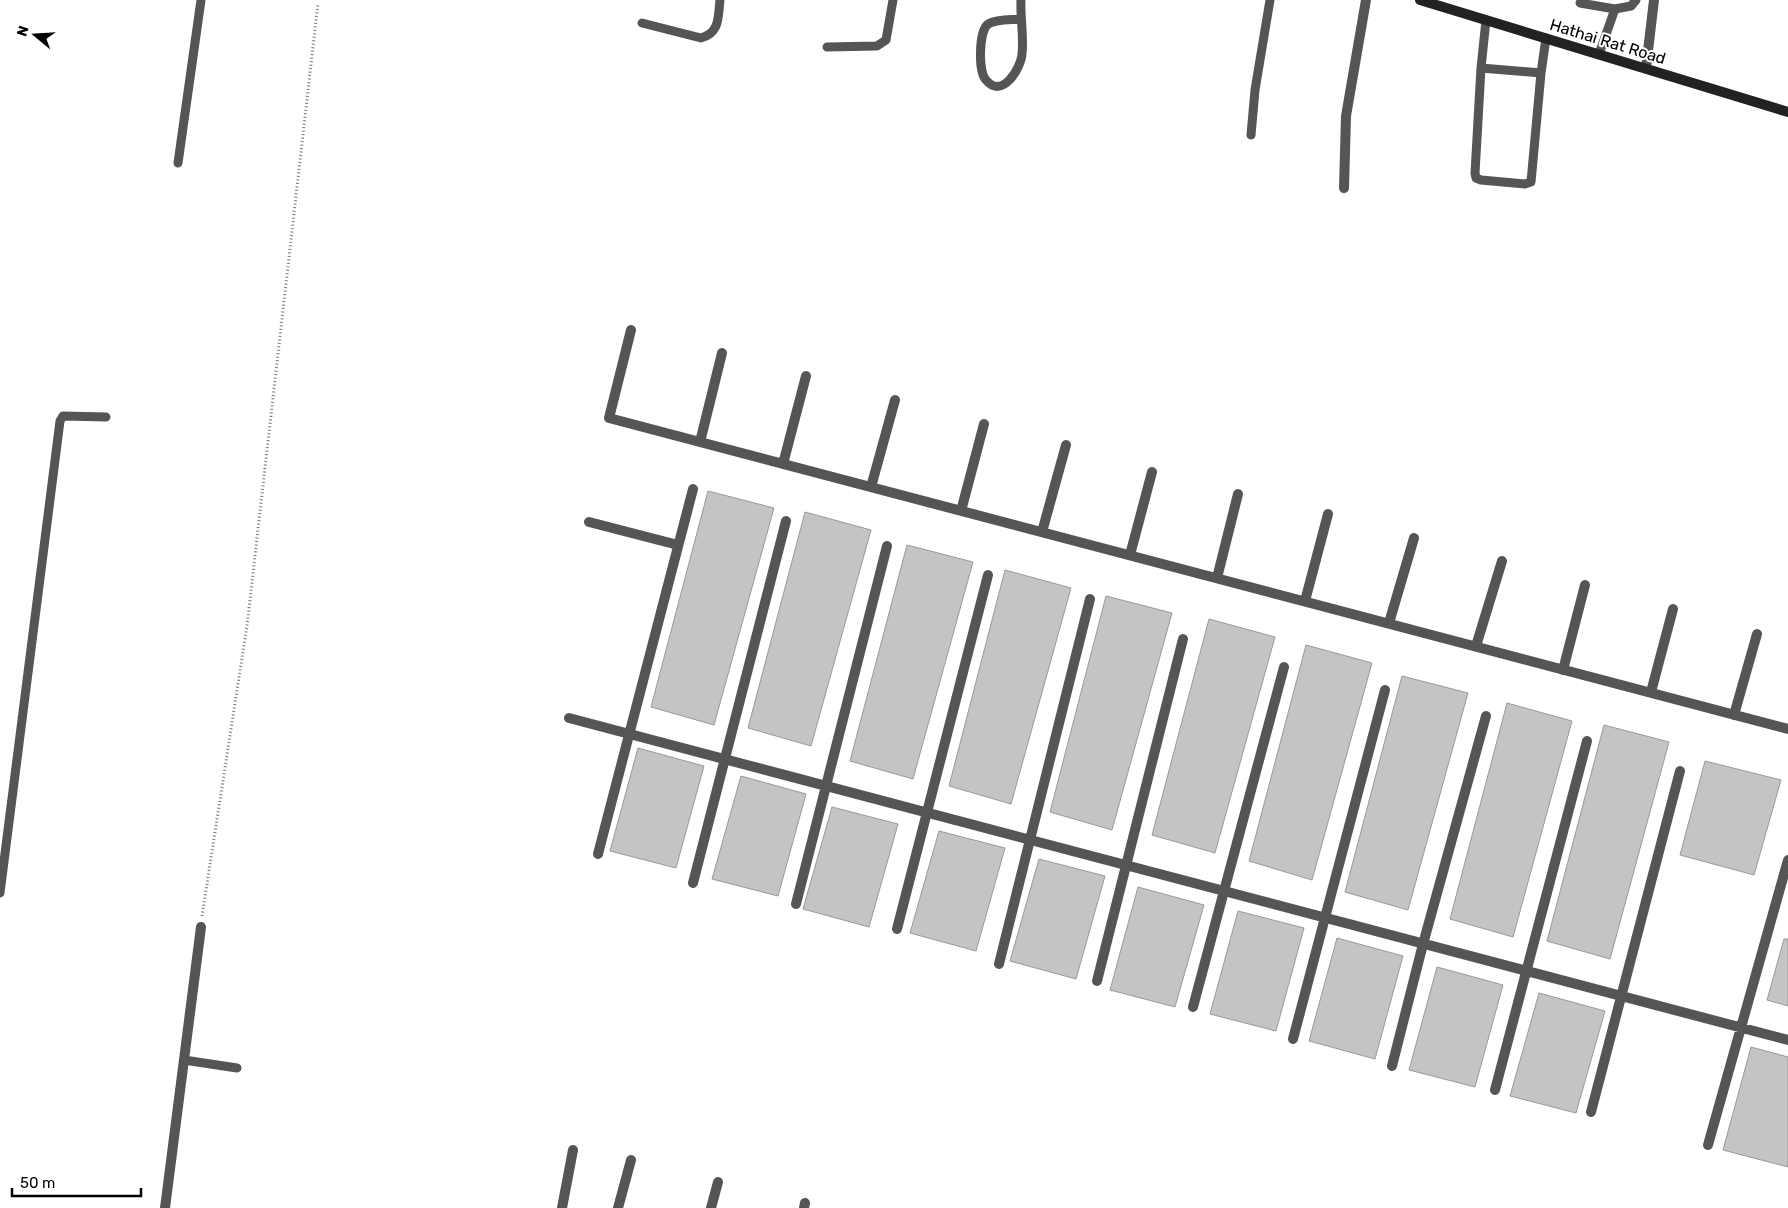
<svg xmlns="http://www.w3.org/2000/svg" width="1788" height="1208" font-family="Rubik,sans-serif">
<rect width="100%" height="100%" fill="#fff"/>
<path fill="#c4c4c4" stroke="#999" d="M708,491L774,508L714,725L651,707Z
M805,512L871,530L811,746L748,728Z
M907,545L973,562L913,779L850,761Z
M1005,570L1071,588L1011,804L949,786Z
M1106,596L1172,613L1112,830L1050,812Z
M1209,619L1275,637L1215,853L1152,835Z
M1306,645L1372,663L1312,880L1249,861Z
M1402,676L1468,693L1408,910L1345,892Z
M1507,703L1572,721L1513,937L1450,919Z
M1604,725L1669,742L1610,959L1547,941Z
M638,748L704,766L676,868L610,851Z
M1705,761L1781,780L1754,875L1680,855Z
M741,776L806,794L778,896L712,879Z
M832,807L898,824L869,927L803,909Z
M939,831L1005,848L976,951L910,933Z
M1039,859L1105,876L1076,979L1010,961Z
M1138,887L1204,905L1175,1007L1110,990Z
M1238,911L1304,928L1276,1031L1210,1014Z
M1337,938L1403,956L1375,1059L1309,1041Z
M1784,939H1788V1006L1767,1000Z
M1437,967L1503,985L1475,1087L1409,1070Z
M1539,993L1605,1011L1576,1113L1510,1096Z
M1751,1047L1788,1057V1167L1723,1150Z"/>
<g fill="none" stroke-linecap="round" stroke-linejoin="round">
<path stroke="#777" stroke-width="3" stroke-dasharray="1 2.5" stroke-linecap="butt" d="M202,916L247,626L318,3"/>
<path stroke="#555" stroke-width="9" d="M1580,3L1615,9
M1020,19C1012,20 994,19 987,25C979,33 978,72 986,80C1002,100 1021,68 1022,54C1024,36 1020,17 1021,0
M1486,20L1481,68L1475,173L1476,178L1481,180L1525,184L1531,182L1541,73L1546,38
M642,23L701,38C720,33 718,17 720,0
M827,47L877,46L886,40L893,0
M1599,54L1615,9L1631,6L1636,0
M1481,68L1541,73
M1251,135L1255,90L1270,0
M178,163L201,0
M0,893L60,421L63,416L106,417
M184,1060L237,1068"/>
<path stroke="#555" stroke-width="10" d="M1646,68L1654,0
M1344,188L1346,116L1366,0
M631,330L609,418L1788,729
M700,442L722,353
M783,464L806,376
M871,487L895,400
M961,511L984,424
M589,522L678,545
M1042,532L1066,445
M1130,555L1152,472
M1217,578L1238,494
M1305,601L1328,514
M1389,623L1414,538
M1476,646L1502,561
M1563,670L1585,585
M1651,692L1673,609
M1734,715L1757,634
M569,718L1788,1040
M598,854L693,489
M693,883L786,521
M796,904L887,546
M897,929L988,575
M999,964L1090,599
M1097,981L1183,639
M1193,1007L1284,667
M1293,1039L1385,690
M1392,1066L1423,944L1486,716
M1495,1090L1587,741
M1591,1112L1680,771
M1708,1145L1788,860
M165,1208L201,927
M562,1208L573,1150
M618,1208L631,1160
M711,1208L718,1182
M804,1208L805,1203"/>
<path stroke="#222" stroke-width="10" d="M1420,0L1788,112"/>
</g>
<g text-anchor="middle" stroke-width="4" stroke-linejoin="round" paint-order="stroke">
<g font-size="16" fill="#000" stroke="#fff">
<text transform="translate(1608 41) rotate(17)" y="6">Hathai Rat Road</text>
</g>
</g>
<g transform="translate(35 35) rotate(288)" stroke="#ffffff" stroke-width="4" paint-order="stroke">
<path d="M0-4L9 19L0 12L-9 19Z" fill="#000000"/>
<text y="-8" font-size="14" font-weight="bold" text-anchor="middle" fill="#000000">N</text>
</g>
<path d="M12 1188v8h129v-8" fill="none" stroke="#000000" stroke-width="2.5"/>
<text x="20" y="1188" font-size="15" fill="#000000" stroke="#ffffff" stroke-width="4" paint-order="stroke">50 m</text>
</svg>
